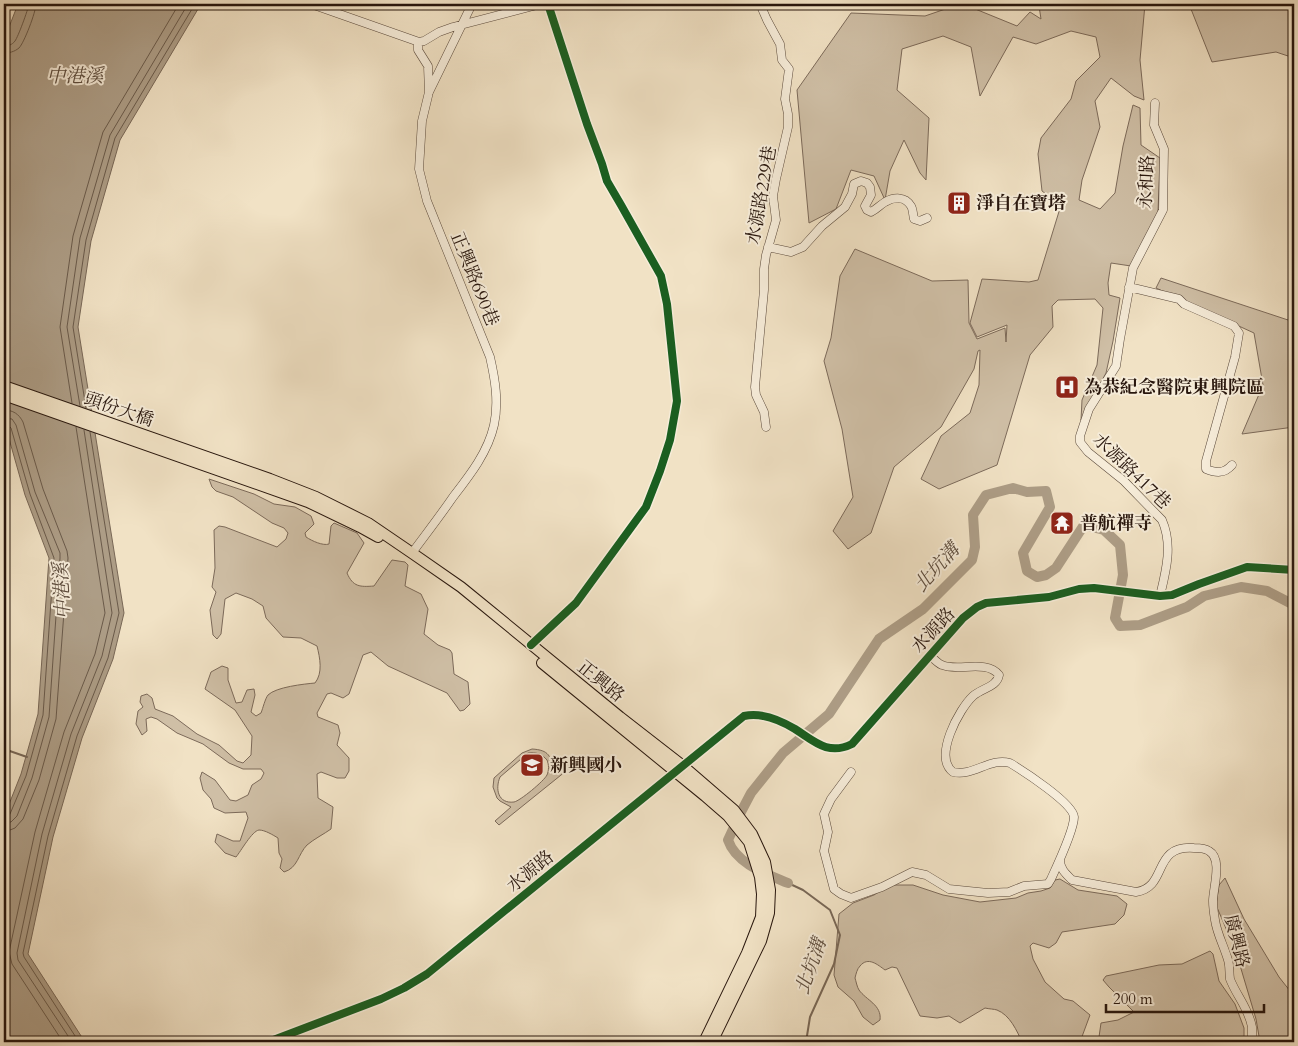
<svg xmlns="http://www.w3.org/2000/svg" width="1298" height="1046" font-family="Cardo,'Noto Serif TC',serif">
<rect width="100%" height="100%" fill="#f1e2c5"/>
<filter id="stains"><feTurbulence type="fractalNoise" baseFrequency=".004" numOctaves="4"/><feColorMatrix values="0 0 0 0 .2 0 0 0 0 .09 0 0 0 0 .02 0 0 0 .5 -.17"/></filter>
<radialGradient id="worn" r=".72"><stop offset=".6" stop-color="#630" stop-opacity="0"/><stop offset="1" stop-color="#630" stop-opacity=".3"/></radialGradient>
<path fill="#cfbfa6" stroke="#7c6a5a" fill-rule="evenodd" d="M960,4H963L1017,26L1030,12L1041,19L1039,6L1037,4H1145L1140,60L1144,100L1134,96L1111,78L1095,101L1100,127L1082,180L1079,200L1100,209L1115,193L1123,146L1133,105L1140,108L1141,145L1160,158L1158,212L1131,266L1111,263L1108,283L1109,295L1120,298L1113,341L1106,373L1081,420L1082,400L1097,365L1103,308L1095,299L1058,300L1052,306L1053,327L1030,355L997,465L939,489L921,479L941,436L970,413L979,385L980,350L978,351L974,369L941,427L894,467L871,533L848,549L833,531L853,497L842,429L824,361L831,338L840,276L855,249L932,281L968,280L969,323L977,339L1005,328L1006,342L1007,325L977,337L970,323L982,279L1029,282L1038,280L1061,205L1042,191L1038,154L1041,138L1071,99L1076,81L1100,57L1096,37L1071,31L1036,44L1013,37L980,96L971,47L943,36L902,49L897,90L929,118L926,180L920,173L904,140L890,171L885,200L874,176L851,170L836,209L809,223L797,90L851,13L925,16Z
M1189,4H1294V58L1276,52L1212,62Z
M1161,278L1288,320L1294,299V427L1242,434L1263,385L1254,333L1156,288Z
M209,479L254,494L274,504L295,507L311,516L314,524L305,533L306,537C312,541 323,546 329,544L331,526L334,523L357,533L364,543L347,573C353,587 360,587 374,586L392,560L405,562L408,565L405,586L421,594L428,609L424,634L438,645L450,650L452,653L454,674L468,682L470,704L464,710L460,711L447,693L388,666L371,652L363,655L349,694L343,698L331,693L327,694L317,713L318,717L338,725L340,733L337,745L349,758V771L345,778H337L321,772L317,774L318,798L333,807L331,829C324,834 314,839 307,845C298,854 298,868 284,872L280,868L282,859L279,853L278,838C273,835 265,830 259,830C252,831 241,851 236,857L225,853L215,842L217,834L233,841H240L248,818L246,812L225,813L214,808L211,799L203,790L200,778L202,772L215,780L230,800L236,801L248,795L252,785L261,779L264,773L261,769H243L229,763L203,744L177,733L157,719L151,717L146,719L147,731L142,735L136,724L138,711L143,707L140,702L141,696L147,694L152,698L155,709L173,716L197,734L219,745L237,761L243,763L251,755L252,736L235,710L205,689L211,672L222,666L228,668V680L236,703L242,702L247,690L254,689L255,695L251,712L256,716L261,713C263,708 265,699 268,695C276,687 304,684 315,683C323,673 320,658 317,646L301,638L283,637L266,618L263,606L252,599L236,593L225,599L221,634L217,639L213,635L210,610L216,592L212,587L215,568L214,530L219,526L225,527L277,547L286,539L288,533L284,528L272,523L233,497L216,491L212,487Z
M532,749C549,750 551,756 554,772L565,762L571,767L499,825L495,821L511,807L500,801L497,798L493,787L494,778L522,753ZM528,753C536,752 542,754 547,760C549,765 549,770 547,775C544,781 520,801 514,802C498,804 495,789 500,777Z
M1225,878L1244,919L1279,977L1294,996V1042H1260L1256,1019L1236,952L1216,905L1219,885Z
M1060,879L1078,890L1117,896L1127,904L1124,915L1115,924L1062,932L1056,943L1049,948L1033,943L1030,946L1033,959L1045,982L1064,999L1073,1001L1090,1015L1080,1042H1022C1017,1031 1010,1015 997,1010C994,1009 989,1009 985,1008L960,1023L949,1016L937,1018L920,1016L897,968L892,967L885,970C878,965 868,956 860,966C857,969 856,974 855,978C856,981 857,987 859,990C866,1000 882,1005 880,1020L873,1025L863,1017L854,1001L838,987L834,975L839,914L853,903L874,895L889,885H913L943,895L980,902L1016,898L1028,893L1041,891L1050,888L1055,880Z
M1210,951L1213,954L1219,981L1235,1004L1244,1028V1042H1100L1099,1037L1101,1023L1118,1020L1134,1012L1109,987L1103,980L1106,976L1159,965L1182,964Z"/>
<path fill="#ad9d86" stroke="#786756" d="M18,4H201L120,140L91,241L78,327L124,613L113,659L82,738L53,837L28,954L85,1042H4V817L21,774L38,714L49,558L25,495L4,421V40Z"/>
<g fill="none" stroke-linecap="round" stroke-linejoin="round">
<path stroke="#6a5a4a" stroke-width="1" d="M4,46C8,46 12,45 15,41C18,37 28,10 29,4
M4,53C9,53 14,52 19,48C24,43 36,12 36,4
M72,403L60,327L73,236L103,132L179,4
M80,406L67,327L80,238L110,135L188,4
M86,408L73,327L86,240L115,138L195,4
M4,410C13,410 19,414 23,422L43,489L67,551L68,558L56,719L39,780L23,819L15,828L10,830L4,831
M4,418L12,419L16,425L35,492L60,553V558L49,717L32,778L17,816L11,822L4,823
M4,424L8,425L11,428L30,494L54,558L43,715L26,776L10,814L8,817H4
M63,1042L12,964L9,952L35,832L64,732L95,654L105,613L76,427
M72,1042L18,960L17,953L42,834L71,734L102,656L112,613L84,430
M79,1042L24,957L23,953L48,836L77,736L108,658L119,613L90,432"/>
<path stroke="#786756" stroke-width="2" d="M4,749L27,757
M788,883L803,890L830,910L840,935L834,964L810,1017L806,1042"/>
<path stroke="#ad9d86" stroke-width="10" d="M788,883C767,874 736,864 728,840L741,812L751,793L783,753L829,714L879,639L923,609L972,560L975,547L973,515L986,495L1013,488L1027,492L1046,491L1050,507L1023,553L1027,571L1037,577L1046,575L1056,568L1084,525L1104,530L1120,545L1123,575L1115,618L1120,626L1140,625L1187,607L1204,596L1241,587L1267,591L1294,605"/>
<g stroke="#5a493b" stroke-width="9">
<path id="minor" d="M311,4L419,42
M760,4L767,20L780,44L782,60L789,69L785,99L788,114V127L776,179L773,196L776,220L766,255L764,269V290L755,387L756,395L764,412L766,427
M429,92L428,66L418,50V44L419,42L424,41L439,32L453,27L541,4
M1155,103L1154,125L1164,149L1163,210L1133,268L1120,339L1116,366L1089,409L1080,436V442L1088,452L1124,481L1162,520C1173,545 1166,571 1160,596
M768,247L791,252L803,247L822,226L845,207L852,194L854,184L861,181L867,183L870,187L871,195L865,206L867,210L871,212C877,209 880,205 885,202C894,197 905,196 911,206C913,209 913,215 914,219L920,221L927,218
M1129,287L1179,299L1184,304L1234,326L1239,333L1235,357L1206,461V469C1216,473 1224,474 1232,465
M412,553C426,534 440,516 453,497C470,475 488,452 494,425C499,402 495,379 490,357L427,201L419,169L422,121L429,92L472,4
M851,772L831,799L824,814L828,832L824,851L834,889L841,894L851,898L882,887L912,872L926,875L949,889L988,893L1009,892L1024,886L1048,884L1051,879C1057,866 1074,830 1074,817C1073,803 1023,771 1010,763C990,757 973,777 953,772C933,757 959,709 973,696C982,688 997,687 999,675C987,659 957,672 942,665C937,663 933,658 930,655
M1060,860C1060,869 1066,874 1072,880L1136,892C1169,887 1151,845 1194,848C1198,848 1205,848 1209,851C1223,859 1213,888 1213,901C1213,908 1214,914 1215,920C1217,934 1224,946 1228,960C1230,966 1229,973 1230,979C1236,995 1249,1009 1252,1027C1252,1032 1252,1037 1252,1042
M268,1042L381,999L404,988L427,974L744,716C762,712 780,720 795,729C814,741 828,756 852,744L963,618L977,607L986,603L1049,597L1079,589L1094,588L1160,596L1172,595L1199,584L1247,567L1294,570"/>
</g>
<g stroke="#28160d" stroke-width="12">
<path id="major" d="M4,386L270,479L316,497L368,523L412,553L461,587L620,717L683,766L734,810L752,834L765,862L770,890L769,913L761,941L712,1042
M4,395L308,502L360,527L378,537
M542,663L705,796L728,816L749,842L760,877L762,894L761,917L747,953L704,1042"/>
</g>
<use href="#minor" stroke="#f6ecd9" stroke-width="8"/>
<use href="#major" stroke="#f1e2c5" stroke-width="10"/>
<g stroke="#f6ecd9" stroke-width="11">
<path id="cycleway" d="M531,645L576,603L646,507L660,471L670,440L677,401L667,304L661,276L621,205L607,181L602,164L587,124L548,4
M268,1042L381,999L404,988L427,974L744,716C762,712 780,720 795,729C814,741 828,756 852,744L963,618L977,607L986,603L1049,597L1079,589L1094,588L1160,596L1172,595L1199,584L1247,567L1294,570"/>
</g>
<use href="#cycleway" stroke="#1b5e20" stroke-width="8"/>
</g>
<defs>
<g id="building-square" transform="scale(1.25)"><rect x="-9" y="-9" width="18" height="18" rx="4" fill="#8f2418" stroke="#f6ecd9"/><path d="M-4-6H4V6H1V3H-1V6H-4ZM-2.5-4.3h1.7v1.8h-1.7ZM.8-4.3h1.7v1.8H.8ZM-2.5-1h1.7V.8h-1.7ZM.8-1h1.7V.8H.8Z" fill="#fff"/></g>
<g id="hospital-square" transform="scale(1.25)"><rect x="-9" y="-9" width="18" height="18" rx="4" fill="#8f2418" stroke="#f6ecd9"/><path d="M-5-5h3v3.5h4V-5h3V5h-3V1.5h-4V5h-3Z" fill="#fff"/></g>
<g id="temple-square" transform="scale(1.25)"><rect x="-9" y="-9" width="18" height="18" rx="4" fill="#8f2418" stroke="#f6ecd9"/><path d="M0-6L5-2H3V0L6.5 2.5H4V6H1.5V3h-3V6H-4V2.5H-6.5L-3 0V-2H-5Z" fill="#fff"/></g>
<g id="school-square" transform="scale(1.25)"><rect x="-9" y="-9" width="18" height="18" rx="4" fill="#8f2418" stroke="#f6ecd9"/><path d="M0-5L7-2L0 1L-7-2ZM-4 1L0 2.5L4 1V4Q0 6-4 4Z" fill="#fff"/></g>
</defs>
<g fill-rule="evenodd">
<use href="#building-square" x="959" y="203"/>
<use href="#hospital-square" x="1067" y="387"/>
<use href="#temple-square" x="1062" y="523"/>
<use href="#school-square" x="532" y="765"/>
</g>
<g text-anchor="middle" stroke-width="4" stroke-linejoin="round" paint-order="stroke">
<g font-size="18" fill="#28160d" stroke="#f6ecd9">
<text transform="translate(1146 182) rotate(-87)" y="6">永和路</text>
<text transform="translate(761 195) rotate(-80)" y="6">水源路229巷</text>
<text transform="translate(475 279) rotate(68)" y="6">正興路690巷</text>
<text transform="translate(119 409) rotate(19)" y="6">頭份大橋</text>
<text transform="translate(1132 471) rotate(44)" y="6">水源路417巷</text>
<text transform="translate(933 630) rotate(-47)" y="6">水源路</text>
<text transform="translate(601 681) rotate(39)" y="6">正興路</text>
<text transform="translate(530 871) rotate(-39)" y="6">水源路</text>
<text transform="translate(1237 941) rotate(76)" y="6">廣興路</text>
</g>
<g font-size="18" font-weight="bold" fill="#28160d" stroke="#f6ecd9" text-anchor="start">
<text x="976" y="209">淨自在寶塔</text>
<text x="1084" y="393">為恭紀念醫院東興院區</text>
<text x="1080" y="529">普航禪寺</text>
<text x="550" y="771">新興國小</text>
</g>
<g font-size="19" font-style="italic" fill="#5d4c3d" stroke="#f6ecd9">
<text x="75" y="82">中港溪</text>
<text transform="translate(936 567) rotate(-48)" y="7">北坑溝</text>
<text transform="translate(61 591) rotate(-93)" y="7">中港溪</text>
<text transform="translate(810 966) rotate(-71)" y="7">北坑溝</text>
</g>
</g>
<rect width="1298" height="1046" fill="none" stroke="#f1e2c5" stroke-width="20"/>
<rect x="5" y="5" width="1288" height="1036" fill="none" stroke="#28160d" stroke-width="2.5"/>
<rect x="10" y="10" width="1278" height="1026" fill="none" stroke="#28160d"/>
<path d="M1106 1004v8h158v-8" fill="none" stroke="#28160d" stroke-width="2.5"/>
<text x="1113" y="1004" font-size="15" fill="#28160d" stroke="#f6ecd9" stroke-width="4" paint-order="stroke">200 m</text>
<rect width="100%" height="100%" filter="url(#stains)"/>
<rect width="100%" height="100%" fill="url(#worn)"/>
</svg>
